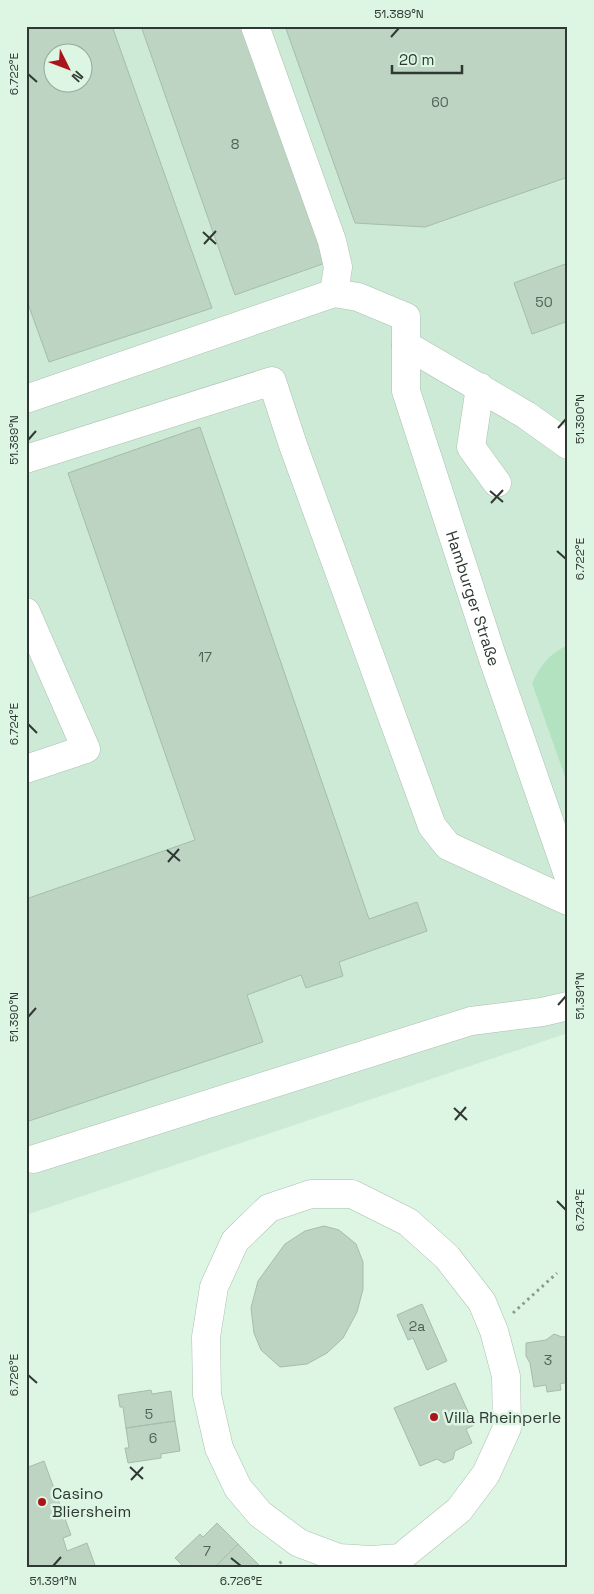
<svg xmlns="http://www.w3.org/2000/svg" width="594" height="1594" font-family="'Space Grotesk',sans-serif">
<rect width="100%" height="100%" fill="#ddf5e3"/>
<path fill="#ccead5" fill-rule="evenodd" d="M26,26H568V1033L26,1215ZM52,52H82V82H52Z"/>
<path fill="#b3e2c1" d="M568,645V785L532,683C540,666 550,653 568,645Z"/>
<path fill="#bdd4c3" stroke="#a6bcac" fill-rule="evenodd" d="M26,26H112L212,308L49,362L26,298ZM52,52H82V82H52Z
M141,26H246L328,262L235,295Z
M285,26H568V177L425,227L355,223Z
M568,263V321L532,334L514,283Z
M200,427L369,919L417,902L427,931L339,962L343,976L306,988L301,975L247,995L263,1042L26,1122V899L195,840L68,473Z
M324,1226L339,1230L356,1244L363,1262V1289L357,1312L343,1338L327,1353L307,1364L280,1367L261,1350L254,1333L251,1308L258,1281L285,1244L305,1231Z
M422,1304L447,1361L427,1370L413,1338L408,1340L397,1315Z
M554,1334L562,1337L568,1336V1382L560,1384L561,1390L547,1392L546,1385L534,1387L530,1363L526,1356V1343L546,1340Z
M455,1383L474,1425L466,1429L472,1443L455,1451L453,1459L444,1463L437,1459L420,1466L394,1408Z
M151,1390L152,1394L171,1391L175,1421L126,1428L123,1407H120L118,1395Z
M175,1421L180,1451L161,1454V1458L128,1463L125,1448H129L126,1428Z
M44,1461L71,1535L63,1538L67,1551L87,1543L96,1568H29L26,1561L29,1558L26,1550V1468Z
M217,1523L238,1544L214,1568H190L187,1565L184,1567L175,1558L200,1534L203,1537Z
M238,1544L260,1566L214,1568Z"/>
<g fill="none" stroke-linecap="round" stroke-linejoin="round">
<g stroke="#abc1b1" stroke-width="29">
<g id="minor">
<path d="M255,26L332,241L338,267L334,293"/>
<path d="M406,345L526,415L568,445"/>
<path d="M480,387L471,447L497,483"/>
<path id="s1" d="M26,399L334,293L358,297L406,317V391L492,656L568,875"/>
<path d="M26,459L272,381L293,445L432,826L448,846L568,901"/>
<path d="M26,612L86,749L26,769"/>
<path d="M34,1159L471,1021L542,1012L568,1006"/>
<path d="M311,1194H352L408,1222L447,1257L482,1302L494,1331L506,1376L507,1428L486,1474L459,1510L400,1558L371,1560L339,1558L299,1543L260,1514L238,1488L219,1448L207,1395L206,1337L214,1287L235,1241L269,1208Z"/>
</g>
</g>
<path stroke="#8a9b8f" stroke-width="3" stroke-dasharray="2.5 4" stroke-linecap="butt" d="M513,1313L557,1273
M275,1568L282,1561"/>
<use href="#minor" stroke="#fff" stroke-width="28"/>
</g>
<path fill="none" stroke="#2f3832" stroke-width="2" d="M391,37L399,28M28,74L37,82M203,232L216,244M204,244L216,231M558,428L566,419M28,440L36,431M490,491L503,502M491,503L503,490M557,551L566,559M28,724L37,733M167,850L180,861M168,862L179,849M558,1005L566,996M28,1017L36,1008M454,1108L467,1120M455,1120L466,1107M557,1201L566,1210M28,1375L37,1383M130,1467L143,1479M131,1480L143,1467M231,1558L241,1566M53,1566L61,1557"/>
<g fill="#a9151a" stroke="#ddf5e3" stroke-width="2">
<circle cx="434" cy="1417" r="5"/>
<circle cx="42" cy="1502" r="5"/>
</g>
<g text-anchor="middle" stroke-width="5" stroke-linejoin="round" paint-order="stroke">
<g font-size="14" fill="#525f56">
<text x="440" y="107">60</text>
<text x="235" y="149">8</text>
<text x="544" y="307">50</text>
<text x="205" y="662">17</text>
<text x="417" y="1331">2a</text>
<text x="548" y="1365">3</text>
<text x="149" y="1419">5</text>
<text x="153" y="1443">6</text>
<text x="207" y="1556">7</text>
</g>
<g font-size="16" fill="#2f3832" stroke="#ddf5e3">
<text dy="6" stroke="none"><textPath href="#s1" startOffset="694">Hamburger Straße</textPath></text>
</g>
<g font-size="16" fill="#2f3832" stroke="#ddf5e3" text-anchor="start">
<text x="444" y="1423">Villa Rheinperle</text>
<text x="52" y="1499">Casino<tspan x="52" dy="18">Bliersheim</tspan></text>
</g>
</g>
<rect width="594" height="1594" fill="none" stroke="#ddf5e3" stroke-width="55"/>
<g transform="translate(68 68) rotate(132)"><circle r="24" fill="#ddf5e3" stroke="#97a99c"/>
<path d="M0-4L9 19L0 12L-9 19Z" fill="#a9151a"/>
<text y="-8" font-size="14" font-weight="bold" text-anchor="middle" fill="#2f3832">N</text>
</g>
<path d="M392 65v8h70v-8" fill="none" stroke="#2f3832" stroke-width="2.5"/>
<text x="399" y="65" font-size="15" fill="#2f3832" stroke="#ddf5e3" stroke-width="4" paint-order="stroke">20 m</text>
<rect x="28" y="28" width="538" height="1538" fill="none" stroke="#2f3832" stroke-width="2"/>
<g font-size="12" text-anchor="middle" fill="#2f3832">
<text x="399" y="18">51.389°N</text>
<text transform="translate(14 74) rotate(-90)" y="4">6.722°E</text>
<text transform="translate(580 419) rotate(-90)" y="4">51.390°N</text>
<text transform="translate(14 440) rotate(-90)" y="4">51.389°N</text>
<text transform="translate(580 559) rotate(-90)" y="4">6.722°E</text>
<text transform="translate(14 724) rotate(-90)" y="4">6.724°E</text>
<text transform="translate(580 996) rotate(-90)" y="4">51.391°N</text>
<text transform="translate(14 1017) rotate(-90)" y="4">51.390°N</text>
<text transform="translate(580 1210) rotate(-90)" y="4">6.724°E</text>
<text transform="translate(14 1375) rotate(-90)" y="4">6.726°E</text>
<text x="53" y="1585">51.391°N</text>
<text x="241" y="1585">6.726°E</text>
</g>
</svg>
